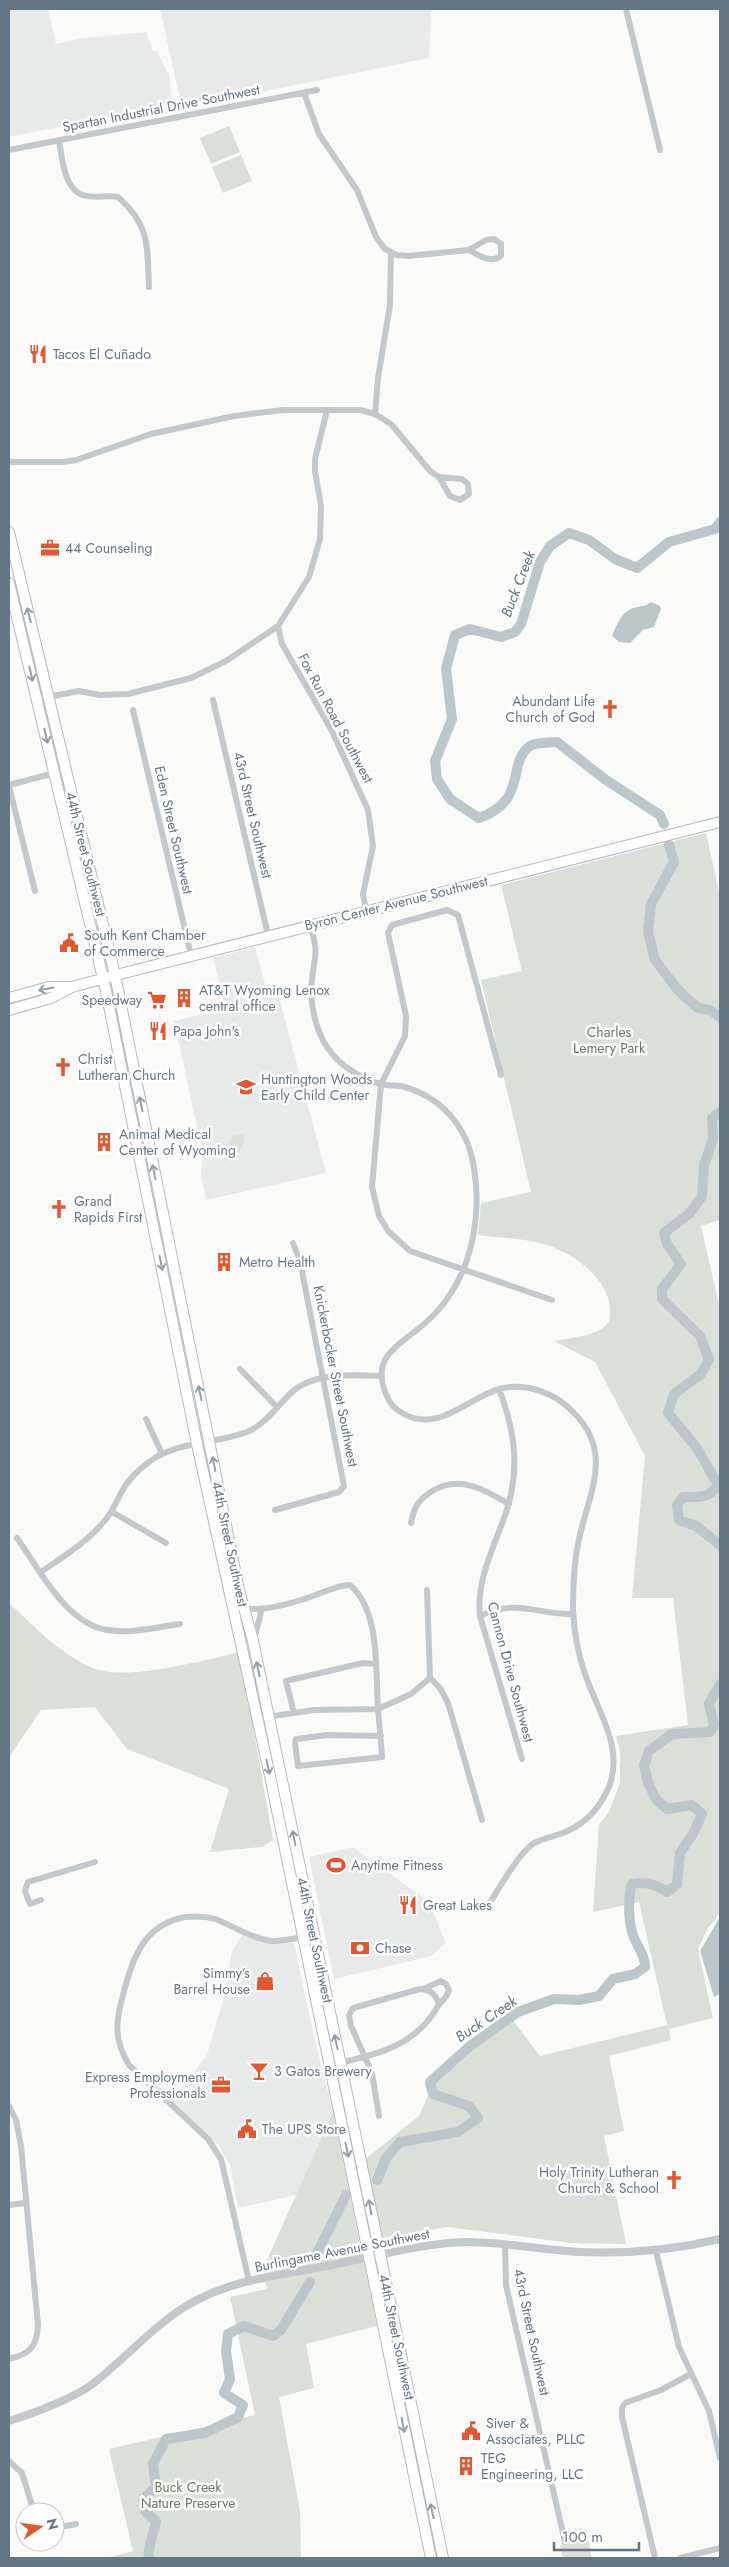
<svg xmlns="http://www.w3.org/2000/svg" width="729" height="2567" font-family="Jost,sans-serif">
<rect width="100%" height="100%" fill="#fafaf8"/>
<path fill="#e8e9e9" d="M9,9H48L56,44L82,38L146,32L153,51H157L170,77L171,104L9,137Z
M160,9H431L429,58L182,108Z
M255,947L268,995L278,993L326,1173L206,1200L201,1174L203,1154L174,1021L225,1009L213,958Z
M353,1847L429,1902L446,1943L431,1956L334,1979L309,1857Z
M242,1935L262,1943H294L314,2037L333,2112L296,2195L238,2208L230,2165L219,2146L172,2102L207,2055L224,1997L232,1951Z"/>
<path fill="#dadfd7" d="M229,126L240,152L211,164L200,138Z
M241,155L252,181L223,193L212,167Z
M706,833L720,896V1220L701,1226L720,1309V1913L708,1928L698,1949L713,2018L669,2029L671,2040L609,2056L624,2131L604,2136L626,2244L571,2243L448,2227L381,2238L364,2160L419,2116L434,2082L452,2064L511,2018L540,2056L667,2025L639,1902L593,1912L599,1825L609,1812L620,1782V1751L616,1736L688,1725L673,1598H632L645,1456L595,1362L554,1341C569,1338 592,1337 605,1326C610,1322 611,1316 610,1309C608,1279 577,1256 550,1246C527,1238 502,1238 478,1235L481,1203L531,1192L481,980L522,971L501,885Z
M244,1134C245,1146 239,1157 226,1158L224,1146L230,1142L232,1136Z
M9,1603C35,1627 60,1654 93,1668C124,1682 206,1660 240,1652L273,1840L262,1847L210,1852L229,1789L127,1749L95,1707L41,1710L9,1757Z
M333,2112L377,2326L306,2344L314,2388L279,2397L300,2511L301,2558H107L133,2551L109,2449L255,2415L230,2297L267,2289L263,2269Z
M588,2539L592,2558H563L560,2545Z"/>
<path fill="#bbc7cb" d="M651,602L660,606L661,609L654,627L643,630L630,643L619,642L612,636C618,622 622,610 637,607C642,606 647,606 651,602Z
M720,1917V1994L714,1997L700,1951Z"/>
<g fill="none" stroke-linecap="round" stroke-linejoin="round">
<path stroke="#bbc7cb" stroke-width="10" d="M664,824L660,815L606,780L557,742C549,743 537,742 530,746C506,763 529,800 479,818L450,799L437,779L435,761L452,719L446,669L455,635L470,629L501,637L515,632L521,624L540,562L550,546L569,533L589,540L615,559L637,568L669,542L715,529L720,522
M669,845L674,862L651,904L648,932L655,960L678,990L698,1008L710,1010L720,1017
M720,1112L712,1118L713,1139L704,1165L702,1196L690,1213L664,1233L667,1244L681,1264L662,1289V1299L700,1336L709,1359L701,1374L674,1394L668,1413L697,1448L718,1485C709,1499 698,1497 683,1497L677,1505L679,1520L696,1526L720,1545
M377,2180L386,2158L400,2142L458,2132L478,2118L469,2106L433,2094L430,2082L470,2046L518,2012L554,1999L579,2000L599,1996L613,1979L635,1974L645,1967C645,1954 637,1947 633,1935C628,1920 628,1899 632,1884C646,1881 655,1884 667,1892L677,1884L680,1853L693,1834L702,1814L692,1805L667,1809L656,1799L648,1783L644,1765L649,1751L672,1734L710,1732L714,1725L709,1704L720,1684
M316,2255L346,2195
M149,2558C147,2547 154,2534 156,2521L145,2511L143,2499L156,2487L153,2464L166,2439L205,2433L238,2417L243,2405L224,2393L230,2379L226,2351L228,2334L244,2326L273,2336L281,2330L310,2282"/>
<g stroke="#b5babe" stroke-width="12">
<path id="primary" d="M9,532L115,975L239,1590L253,1641L288,1809L443,2558
M9,583L106,991L197,1444L270,1776L431,2558
M9,998L49,987H71
M9,1010L51,998L72,987L124,973L720,822"/>
</g>
<path stroke="#c3c8cc" stroke-width="6" d="M626,9L660,150
M304,93L319,134L357,190L376,237L385,249L397,255L408,256L469,250L486,240L494,239L501,244V256C491,264 478,255 469,250
M59,140C62,158 64,193 87,196C98,198 108,195 118,197C151,226 147,247 149,287
M9,150L317,90
M375,414L378,378L390,305L391,252
M9,462H63L76,460L151,434L234,416L283,410H360L375,414L391,424L430,471L439,477L450,496L460,500L469,494L468,484L462,479L439,477
M278,626L282,644L332,731L368,810L373,846L363,894L366,910
M37,699L79,691L100,695L128,694L191,678L226,661L278,626L309,577L320,539L321,506L315,471V459L327,410
M213,700L268,935
M133,710L191,955
M9,785L66,770
M9,786L35,891
M310,925C312,931 314,938 315,945C317,956 313,967 312,979C309,1004 316,1037 334,1056C344,1068 365,1080 381,1084C387,1086 394,1085 401,1086C441,1096 468,1127 474,1168C481,1209 474,1258 451,1293C441,1309 428,1322 413,1333C390,1351 373,1362 386,1394C389,1403 396,1410 404,1414C438,1433 468,1398 499,1389C526,1382 556,1393 574,1413C613,1452 590,1491 580,1535C574,1559 573,1585 573,1610C574,1630 578,1653 584,1671C596,1709 626,1748 608,1789C598,1811 583,1826 560,1834C551,1837 542,1839 534,1843C518,1854 500,1887 489,1904
M501,1075L458,915L447,910L392,925L388,933L406,1016L405,1036L381,1084L372,1187L379,1216L388,1231L410,1251L552,1300
M240,1369L277,1407
M499,1389C514,1428 520,1465 508,1506C497,1543 476,1575 480,1616L522,1759
M146,1419L162,1454
M275,1510L339,1492L344,1486L300,1261L293,1243
M112,1512L166,1543
M411,1523C414,1506 419,1499 434,1490C461,1475 485,1490 509,1504
M17,1538C39,1569 67,1625 108,1630C131,1634 157,1627 180,1624
M41,1572C64,1556 89,1541 106,1519C113,1511 116,1502 121,1493C127,1481 138,1470 149,1462C176,1441 216,1444 247,1432C266,1424 278,1405 292,1392C314,1372 354,1375 381,1376
M244,1608C264,1612 293,1603 313,1596C325,1592 337,1585 350,1585C381,1612 375,1670 378,1707C379,1724 381,1740 382,1757L298,1766L295,1743L296,1739L327,1735L381,1736
M480,1616C519,1598 536,1615 573,1614
M254,1639L262,1609
M430,1678L440,1688L448,1703L482,1820
M294,1713L286,1681L363,1663L376,1664
M266,1717L314,1710L378,1709L411,1694L430,1678L427,1590
M41,1900L30,1904L25,1891L28,1882L95,1862
M340,2063C381,2053 416,2045 438,2006C442,2000 447,1998 449,1990L446,1984L441,1981L423,1989
M9,2106L16,2120L21,2146L38,2325C37,2347 30,2354 9,2359
M379,2116L372,2073L351,2026L349,2015L353,2008L420,1989C431,1990 436,1994 439,2005
M9,2205L25,2203
M505,2244L506,2285L565,2542
M656,2251L679,2347L709,2411L720,2458
M249,2281L221,2159L208,2139L129,2065C111,2035 117,2016 126,1984C135,1951 148,1924 185,1917C194,1916 205,1916 215,1919C234,1926 252,1939 272,1941C282,1941 293,1939 303,1937
M9,2461L22,2473L34,2512
M55,2528L76,2524
M655,2558L622,2417V2408L625,2403L661,2390L691,2374
M680,2558L720,2548"/>
<path stroke="#c3c8cc" stroke-width="8" d="M9,2421C32,2414 77,2397 95,2382C152,2336 171,2300 249,2281C281,2274 314,2269 346,2262C386,2254 426,2243 466,2242C505,2242 542,2250 580,2252C628,2254 674,2250 720,2239"/>
<use href="#primary" stroke="#fff" stroke-width="10"/>
</g>
<defs><path id="oneway-shaft" d="M-6 0H5M1.5-3L5.5 0L1.5 3" fill="none" stroke-width="1.6" stroke-linecap="round" stroke-linejoin="round" transform="scale(1.25)"/></defs>
<g stroke="#939fa8">
<use href="#oneway-shaft" transform="translate(29 615) rotate(-104)"/>
<use href="#oneway-shaft" transform="translate(31 674) rotate(77)"/>
<use href="#oneway-shaft" transform="translate(46 736) rotate(77)"/>
<use href="#oneway-shaft" transform="translate(46 989) rotate(169)"/>
<use href="#oneway-shaft" transform="translate(141 1104) rotate(-102)"/>
<use href="#oneway-shaft" transform="translate(154 1172) rotate(-101)"/>
<use href="#oneway-shaft" transform="translate(161 1263) rotate(79)"/>
<use href="#oneway-shaft" transform="translate(200 1393) rotate(-102)"/>
<use href="#oneway-shaft" transform="translate(214 1464) rotate(-101)"/>
<use href="#oneway-shaft" transform="translate(258 1669) rotate(-102)"/>
<use href="#oneway-shaft" transform="translate(268 1767) rotate(78)"/>
<use href="#oneway-shaft" transform="translate(294 1838) rotate(-101)"/>
<use href="#oneway-shaft" transform="translate(336 2042) rotate(-102)"/>
<use href="#oneway-shaft" transform="translate(347 2150) rotate(78)"/>
<use href="#oneway-shaft" transform="translate(370 2207) rotate(-101)"/>
<use href="#oneway-shaft" transform="translate(403 2425) rotate(80)"/>
<use href="#oneway-shaft" transform="translate(432 2511) rotate(-103)"/>
</g>
<defs>
<g id="restaurant-bare" transform="scale(1.5)"><path d="M-5-6h1v4h1v-4h1v4h1v-4h1v5L-1.5 .5V6h-2V.5L-5-1ZM5-6V6H3V1.5H1.5Q1.5-4 5-6Z" fill="#e4572e" stroke="#fff" stroke-width="2.5" paint-order="stroke"/></g>
<g id="office-bare" transform="scale(1.5)"><path d="M-6-3h4V-5.5h4V-3h4V5H-6ZM-1-4.5V-3h2v-1.5ZM-6 0V1H6V0Z" fill="#e4572e" stroke="#fff" stroke-width="2.5" paint-order="stroke"/></g>
<g id="church-bare" transform="scale(1.5)"><path d="M-1.2-6h2.4v3.5h3.3v2.4h-3.3V6h-2.4V-.1h-3.3v-2.4h3.3Z" fill="#e4572e" stroke="#fff" stroke-width="2.5" paint-order="stroke"/></g>
<g id="civic-bare" transform="scale(1.5)"><path d="M-.6-6.5H3V-4.5H.6V-3L4-1V1h2V6H-6V1h2V-1L-.6-3ZM-1.2 2.5V6h2.4V2.5Z" fill="#e4572e" stroke="#fff" stroke-width="2.5" paint-order="stroke"/></g>
<g id="building-bare" transform="scale(1.5)"><path d="M-4-6H4V6H1V3H-1V6H-4ZM-2.5-4.3h1.7v1.8h-1.7ZM.8-4.3h1.7v1.8H.8ZM-2.5-1h1.7V.8h-1.7ZM.8-1h1.7V.8H.8Z" fill="#e4572e" stroke="#fff" stroke-width="2.5" paint-order="stroke"/></g>
<g id="supermarket-bare" transform="scale(1.5)"><path d="M-6-5.5h2.5l.6 2H6L4.5 2H-2.5L-4.4-4H-6ZM-1.5 3.2a1.3 1.3 0 1 0 .1 0ZM3 3.2a1.3 1.3 0 1 0 .1 0Z" fill="#e4572e" stroke="#fff" stroke-width="2.5" paint-order="stroke"/></g>
<g id="school-bare" transform="scale(1.5)"><path d="M0-5L7-2L0 1L-7-2ZM-4 1L0 2.5L4 1V4Q0 6-4 4Z" fill="#e4572e" stroke="#fff" stroke-width="2.5" paint-order="stroke"/></g>
<g id="stadium-bare" transform="scale(1.5)"><path d="M0-5a6.5 5 0 1 0 0 10a6.5 5 0 1 0 0-10ZM-3.5-1.8h7v3.6h-7Z" fill="#e4572e" stroke="#fff" stroke-width="2.5" paint-order="stroke"/></g>
<g id="bank-bare" transform="scale(1.5)"><path d="M-6-4H6V4H-6ZM0-2.3a2.3 2.3 0 1 0 0 4.6a2.3 2.3 0 1 0 0-4.6Z" fill="#e4572e" stroke="#fff" stroke-width="2.5" paint-order="stroke"/></g>
<g id="shop-bare" transform="scale(1.5)"><path d="M-5-2.5h2.3a2.7 3.5 0 0 1 5.4 0H5L5.5 6h-11ZM-1.5-2.5h3a1.5 2.3 0 0 0-3 0Z" fill="#e4572e" stroke="#fff" stroke-width="2.5" paint-order="stroke"/></g>
<g id="bar-bare" transform="scale(1.5)"><path d="M-6-5H6L.8 .8V4.5H3.5V6h-7V4.5H-.8V.8Z" fill="#e4572e" stroke="#fff" stroke-width="2.5" paint-order="stroke"/></g>
</defs>
<g fill-rule="evenodd">
<use href="#restaurant-bare" x="38" y="354"/>
<use href="#office-bare" x="50" y="548"/>
<use href="#church-bare" x="610" y="709"/>
<use href="#civic-bare" x="69" y="943"/>
<use href="#building-bare" x="184" y="998"/>
<use href="#supermarket-bare" x="157" y="1000"/>
<use href="#restaurant-bare" x="158" y="1031"/>
<use href="#church-bare" x="63" y="1067"/>
<use href="#school-bare" x="246" y="1087"/>
<use href="#building-bare" x="104" y="1142"/>
<use href="#church-bare" x="59" y="1209"/>
<use href="#building-bare" x="224" y="1262"/>
<use href="#stadium-bare" x="336" y="1865"/>
<use href="#restaurant-bare" x="408" y="1905"/>
<use href="#bank-bare" x="360" y="1948"/>
<use href="#shop-bare" x="265" y="1981"/>
<use href="#bar-bare" x="259" y="2071"/>
<use href="#office-bare" x="221" y="2085"/>
<use href="#civic-bare" x="247" y="2129"/>
<use href="#church-bare" x="674" y="2180"/>
<use href="#civic-bare" x="471" y="2431"/>
<use href="#building-bare" x="466" y="2466"/>
</g>
<g text-anchor="middle" stroke-width="5" stroke-linejoin="round" paint-order="stroke">
<g font-size="14" fill="#657683" stroke="#fff">
<text transform="translate(161 108) rotate(-11)" y="5">Spartan Industrial Drive Southwest</text>
<text transform="translate(336 718) rotate(62)" y="5">Fox Run Road Southwest</text>
<text transform="translate(253 815) rotate(77)" y="5">43rd Street Southwest</text>
<text transform="translate(174 830) rotate(77)" y="5">Eden Street Southwest</text>
<text transform="translate(86 854) rotate(76)" y="5">44th Street Southwest</text>
<text transform="translate(396 903) rotate(-14)" y="5">Byron Center Avenue Southwest</text>
<text transform="translate(336 1376) rotate(79)" y="5">Knickerbocker Street Southwest</text>
<text transform="translate(230 1544) rotate(78)" y="5">44th Street Southwest</text>
<text transform="translate(511 1672) rotate(75)" y="5">Cannon Drive Southwest</text>
<text transform="translate(315 1940) rotate(78)" y="5">44th Street Southwest</text>
<text transform="translate(342 2250) rotate(-11)" y="5">Burlingame Avenue Southwest</text>
<text transform="translate(532 2332) rotate(78)" y="5">43rd Street Southwest</text>
<text transform="translate(397 2337) rotate(78)" y="5">44th Street Southwest</text>
</g>
<g font-size="14" fill="#657683" stroke="#fff" text-anchor="start">
<text x="53" y="359">Tacos El Cuñado</text>
<text x="65" y="553">44 Counseling</text>
<text x="595" y="706" text-anchor="end">Abundant Life<tspan x="595" dy="16">Church of God</tspan></text>
<text x="84" y="940">South Kent Chamber<tspan x="84" dy="16">of Commerce</tspan></text>
<text x="199" y="995">AT&amp;T Wyoming Lenox<tspan x="199" dy="16">central office</tspan></text>
<text x="142" y="1005" text-anchor="end">Speedway</text>
<text x="173" y="1036">Papa John's</text>
<text x="78" y="1064">Christ<tspan x="78" dy="16">Lutheran Church</tspan></text>
<text x="261" y="1084">Huntington Woods<tspan x="261" dy="16">Early Child Center</tspan></text>
<text x="119" y="1139">Animal Medical<tspan x="119" dy="16">Center of Wyoming</tspan></text>
<text x="74" y="1206">Grand<tspan x="74" dy="16">Rapids First</tspan></text>
<text x="239" y="1267">Metro Health</text>
<text x="351" y="1870">Anytime Fitness</text>
<text x="423" y="1910">Great Lakes</text>
<text x="375" y="1953">Chase</text>
<text x="250" y="1978" text-anchor="end">Simmy’s<tspan x="250" dy="16">Barrel House</tspan></text>
<text x="274" y="2076">3 Gatos Brewery</text>
<text x="206" y="2082" text-anchor="end">Express Employment<tspan x="206" dy="16">Professionals</tspan></text>
<text x="262" y="2134">The UPS Store</text>
<text x="659" y="2177" text-anchor="end">Holy Trinity Lutheran<tspan x="659" dy="16">Church &amp; School</tspan></text>
<text x="486" y="2428">Siver &amp;<tspan x="486" dy="16">Associates, PLLC</tspan></text>
<text x="481" y="2463">TEG<tspan x="481" dy="16">Engineering, LLC</tspan></text>
</g>
<g font-size="14" fill="#687a64" stroke="#fff">
<text x="609" y="1037">Charles<tspan x="609" dy="16">Lemery Park</tspan></text>
<text x="188" y="2492">Buck Creek<tspan x="188" dy="16">Nature Preserve</tspan></text>
</g>
<g font-size="15" font-style="italic" fill="#60757c" stroke="#fff">
<text transform="translate(518 584) rotate(-69)" y="5">Buck Creek</text>
<text transform="translate(486 2019) rotate(-34)" y="5">Buck Creek</text>
</g>
</g>
<rect width="729" height="2567" fill="none" stroke="#657683" stroke-width="20"/>
<g transform="translate(40 2527) rotate(77)"><circle r="24" fill="#ffffff" stroke="#c1c8cd"/>
<path d="M0-4L9 19L0 12L-9 19Z" fill="#e4572e"/>
<text y="-8" font-size="14" font-weight="bold" text-anchor="middle" fill="#657683">N</text>
</g>
<path d="M554 2542v8h85v-8" fill="none" stroke="#657683" stroke-width="2.5"/>
<text x="562" y="2542" font-size="15" fill="#657683" stroke="#ffffff" stroke-width="4" paint-order="stroke">100 m</text>
</svg>
